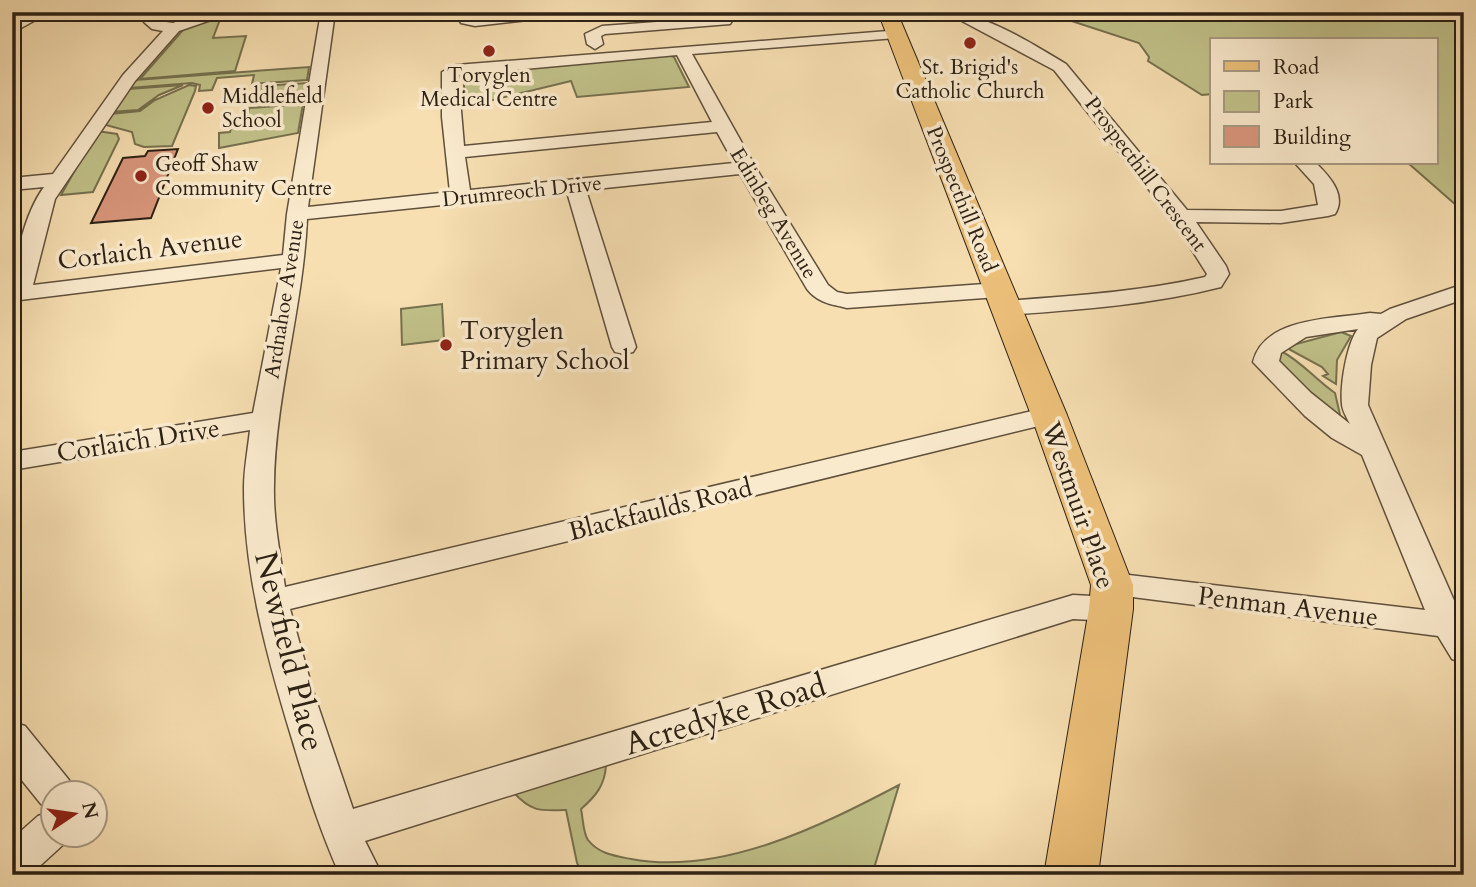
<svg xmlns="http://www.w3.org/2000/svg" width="1476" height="887" font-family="Cardo,serif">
<rect width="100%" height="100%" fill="#f7dfb2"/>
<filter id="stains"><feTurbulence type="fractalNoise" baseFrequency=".00286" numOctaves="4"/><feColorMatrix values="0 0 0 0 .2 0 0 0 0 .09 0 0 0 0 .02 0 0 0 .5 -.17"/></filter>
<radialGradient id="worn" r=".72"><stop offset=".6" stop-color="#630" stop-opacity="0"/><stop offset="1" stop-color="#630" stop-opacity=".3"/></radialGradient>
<path fill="#c1c189" stroke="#76714f" stroke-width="2" d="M1044,12H1464V212L1408,163H1436V40H1212V94L1202,95L1148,61L1149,57L1139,43Z
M221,17L213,38L246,36L235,71L140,79L183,30L195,23Z
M665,54L674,57L689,87L577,97L571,81L464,107V75L476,70Z
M309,67L307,80L252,84L254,75L217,78L212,90L199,91L200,85L192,83L129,88L135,80Z
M307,83L304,100L257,104L261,86Z
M183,85L159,95L138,110L110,112L128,89Z
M189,85L196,86L195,91L172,146L144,147L135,144L132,132L102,124L110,114L140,111L155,100Z
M303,104L298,133L219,148V133L230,132L232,125L246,123L249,108Z
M97,131L117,134L119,139L93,192L61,195Z
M442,304L444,340L402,345L401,309Z
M1341,332L1351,336L1337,360L1336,384L1323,376L1328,374L1322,367L1285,347Z
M1281,351C1302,362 1315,379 1335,393L1341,419L1335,418L1277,360Z
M606,765C605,785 596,796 581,809C583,818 583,833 588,840C599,854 615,856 631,859C721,876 821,826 899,785L872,875H583L577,863L566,810C539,811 532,812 513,792Z"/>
<path fill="#d9967c" stroke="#2c2115" stroke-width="2" d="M178,149L151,218L91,223L123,158L145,156L148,151Z"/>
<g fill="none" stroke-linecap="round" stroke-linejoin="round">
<g stroke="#5f503c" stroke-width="3">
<path id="minor" d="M32,12H50L12,33V23Z
M150,12H169L159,21L173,23L202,12H234L179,31L135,81L55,199L33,285L283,255L287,214L321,12H335L308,207L450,192L442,117V72L456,65L901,30L904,33L901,36L896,38L692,54L756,168L828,285L837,292L847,294L998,283L1006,285L1010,290L1006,295L998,297L847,308C831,304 818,303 807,289L740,174L586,190L636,347L633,352L624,354L615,352L612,347L567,192L307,219C303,309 275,396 274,485C273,519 280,553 285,587L1049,407L1059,409L1063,415L1059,421L290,609L313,691L353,809L1073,595L1111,597L1123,600L1128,609L1123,618L1111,621L1073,619L365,841L382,875H340C320,831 306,786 292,739C267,657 244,574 244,488C244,469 248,449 250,430L12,470V452L253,413L281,268L12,301C12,267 24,214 44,187L12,190V178L53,174L123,75L163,31L152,29L144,22ZM677,55L712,122L464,146L458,75ZM717,132L734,163L470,190L465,157Z
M455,12H469L475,18L522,12H570L563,16L475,26L461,23Z
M945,12C983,12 1033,44 1066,64L1187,210L1281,211L1318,205L1314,184L1295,163H1316C1329,176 1347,195 1335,214L1328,216L1281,223L1196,222L1226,266L1229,274L1221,287C1150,305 1078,310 1005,315L997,313L993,308L997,303L1005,301C1072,296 1139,292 1205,277L1207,274L1173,220L1054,70Z
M725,17L732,21L730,24L605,34L601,36L603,44L595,49L587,44L585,34L602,26Z
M1464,284V299L1406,319L1377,338L1371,365L1368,405L1460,614H1464V663L1452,659L1438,636L1101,593L1096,585L1101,577L1112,573L1425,610L1362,455L1332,438L1305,416L1253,362C1264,317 1333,319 1370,313L1381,314L1390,309ZM1358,329C1347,343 1340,385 1342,404C1342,410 1347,418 1350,424L1311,393L1279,361L1281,353L1306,337Z
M12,722L25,726L69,780L75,792H52V808L41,804L12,768Z
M52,811V834H70L66,842L30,875H12V839L38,816Z"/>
</g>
<g stroke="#2c2115" stroke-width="2">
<path id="major" d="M878,12H897L1067,415L1133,585V609L1098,875H1044L1089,609L1091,585L1031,415Z"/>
</g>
<use href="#minor" fill="#faeacd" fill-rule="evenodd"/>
<use href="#major" fill="#ecc079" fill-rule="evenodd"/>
</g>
<g fill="#8f2418" stroke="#faeacd" stroke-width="2.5">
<circle cx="970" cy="43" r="7"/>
<circle cx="489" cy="51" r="7"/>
<circle cx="208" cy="108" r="7"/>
<circle cx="141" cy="176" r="7"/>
<circle cx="446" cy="345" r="7"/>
</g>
<g text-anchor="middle" stroke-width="7" stroke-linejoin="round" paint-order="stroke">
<g font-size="21" fill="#2c2115" stroke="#faeacd">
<text x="970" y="74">St. Brigid's<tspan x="970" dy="24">Catholic Church</tspan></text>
<text x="489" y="82">Toryglen<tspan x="489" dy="24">Medical Centre</tspan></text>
<text x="222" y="103" text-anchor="start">Middlefield<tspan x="222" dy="24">School</tspan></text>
<text x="155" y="171" text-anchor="start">Geoff Shaw<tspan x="155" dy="24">Community Centre</tspan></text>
</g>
<g font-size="21" fill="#2c2115" stroke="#faeacd">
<text transform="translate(1146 174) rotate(53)" y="7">Prospecthill Crescent</text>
<text transform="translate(522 191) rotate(-6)" y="7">Drumreoch Drive</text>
<text transform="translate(962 199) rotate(68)" y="7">Prospecthill Road</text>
<text transform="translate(774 213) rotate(59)" y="7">Edinbeg Avenue</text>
<text transform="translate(284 299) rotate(-81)" y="7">Ardnahoe Avenue</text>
</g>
<g font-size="26" fill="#2c2115" stroke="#faeacd">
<text transform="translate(150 249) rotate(-7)" y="9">Corlaich Avenue</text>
<text transform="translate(138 440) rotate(-9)" y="9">Corlaich Drive</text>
<text transform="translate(1079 505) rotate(71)" y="9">Westmuir Place</text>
<text transform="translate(660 509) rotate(-14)" y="9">Blackfaulds Road</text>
<text transform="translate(1288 606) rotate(7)" y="9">Penman Avenue</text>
</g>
<g font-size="26" fill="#2c2115" stroke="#faeacd" text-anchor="start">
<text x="460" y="339">Toryglen<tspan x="460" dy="30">Primary School</tspan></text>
</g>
<g font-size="32" fill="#2c2115" stroke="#faeacd">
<text transform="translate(290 651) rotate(76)" y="11">Newfield Place</text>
<text transform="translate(725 714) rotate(-17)" y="11">Acredyke Road</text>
</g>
</g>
<rect width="1476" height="887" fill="none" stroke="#f7dfb2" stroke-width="42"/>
<rect x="14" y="14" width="1448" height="859" fill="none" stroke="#2c2115" stroke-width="3.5"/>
<rect x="21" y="21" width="1434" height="845" fill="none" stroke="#2c2115" stroke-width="2"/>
<rect x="1210" y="38" width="228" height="126" fill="#faeacd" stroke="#a89a83" stroke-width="2"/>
<rect x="1224" y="61" width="35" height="10" fill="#ecc079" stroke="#a89a83" stroke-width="2"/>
<text x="1273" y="74" font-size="21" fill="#2c2115">Road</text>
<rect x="1224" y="91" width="35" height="21" fill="#c1c189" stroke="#a89a83" stroke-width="2"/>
<text x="1273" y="108" font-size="21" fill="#2c2115">Park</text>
<rect x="1224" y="126" width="35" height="21" fill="#d9967c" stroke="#a89a83" stroke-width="2"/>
<text x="1273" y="144" font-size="21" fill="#2c2115">Building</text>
<g transform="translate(74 814) rotate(77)"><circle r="33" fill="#faeacd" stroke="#a89a83" stroke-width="2"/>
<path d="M0-5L12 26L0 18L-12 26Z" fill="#8f2418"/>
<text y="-10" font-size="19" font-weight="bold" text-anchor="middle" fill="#2c2115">N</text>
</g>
<rect width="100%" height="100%" filter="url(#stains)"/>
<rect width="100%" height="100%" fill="url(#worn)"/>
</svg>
